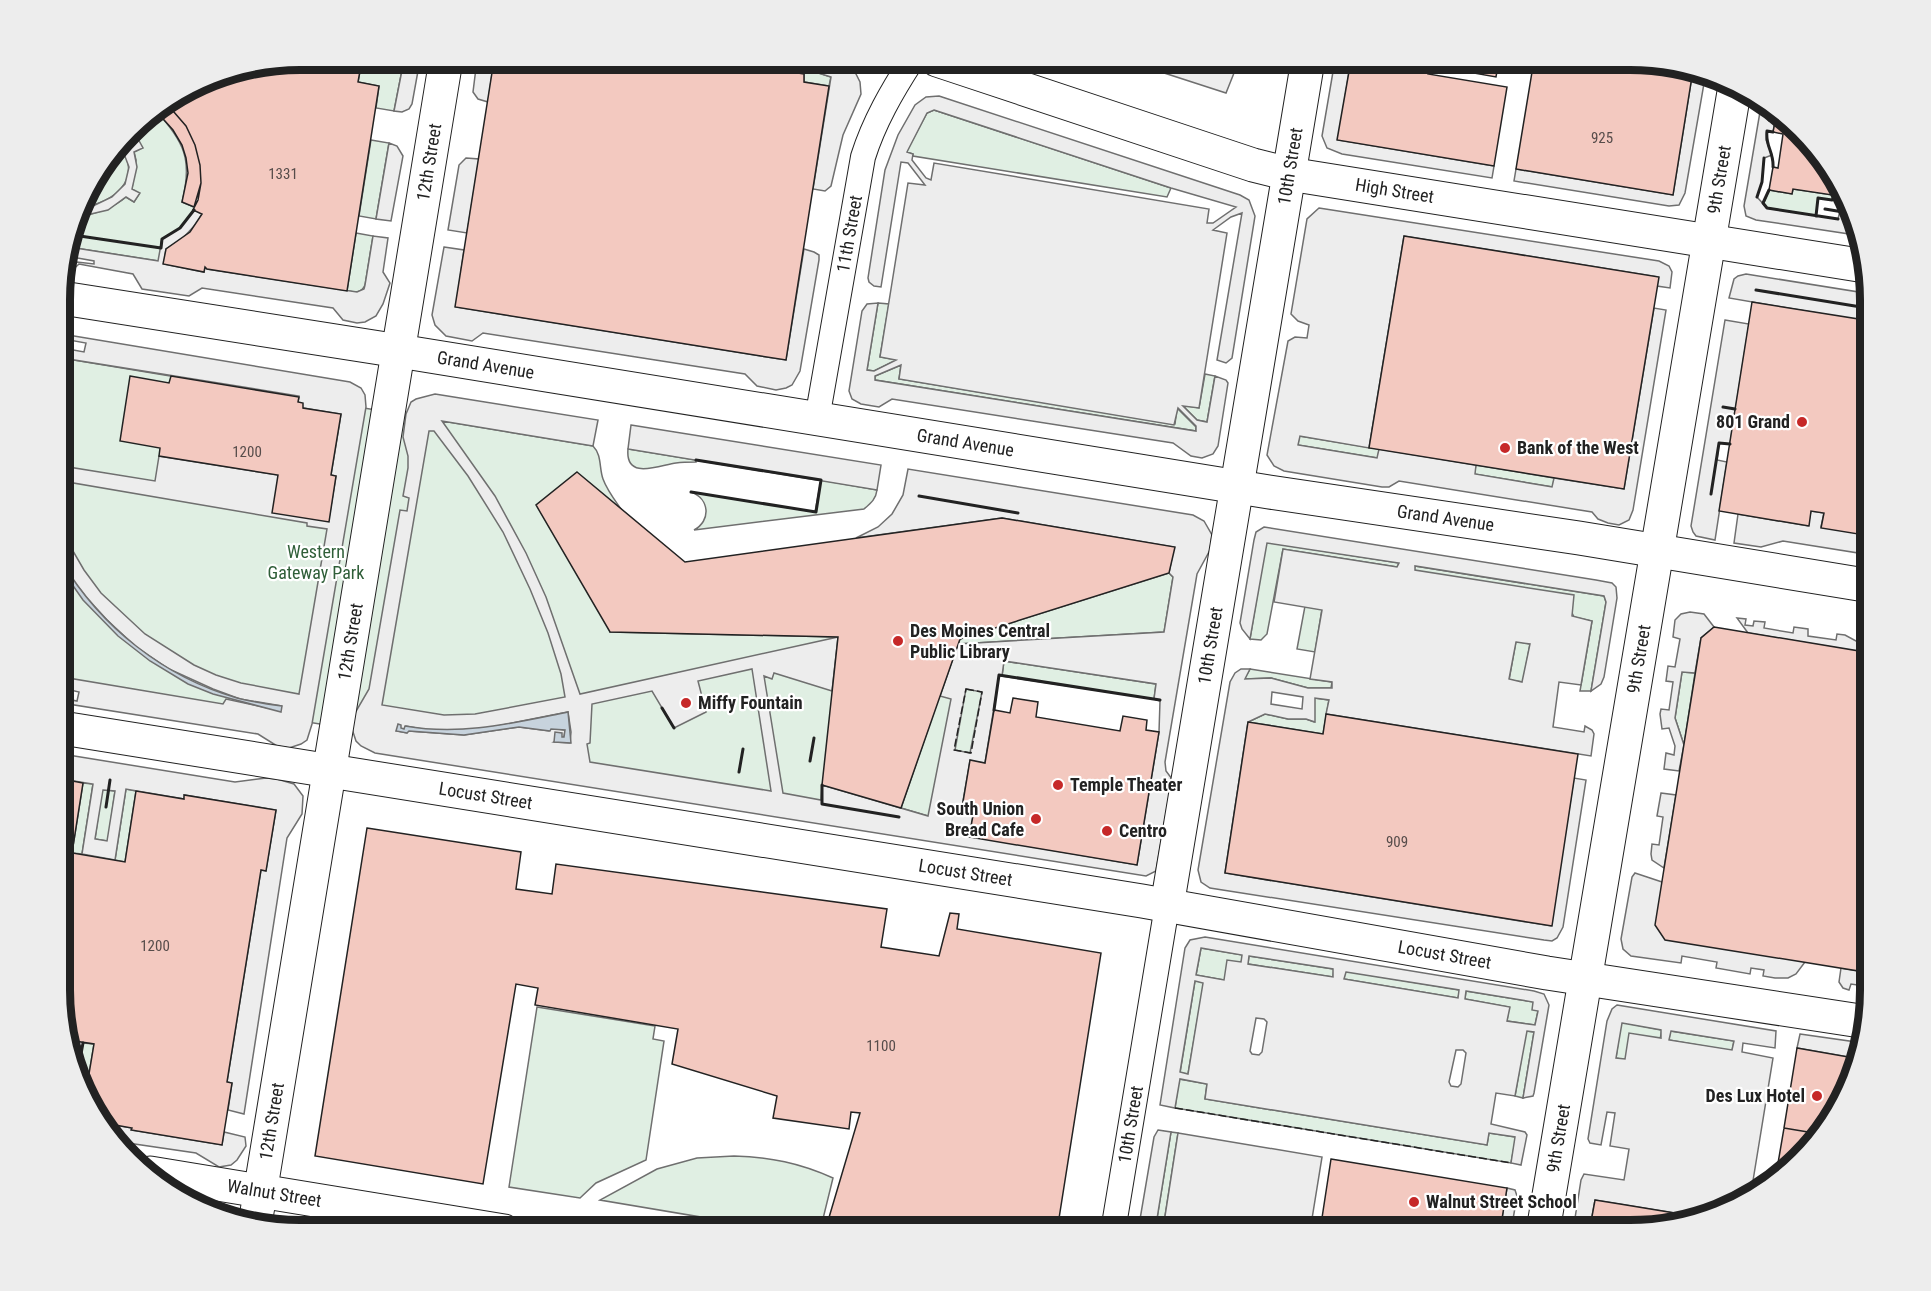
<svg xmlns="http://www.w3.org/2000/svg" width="1931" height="1291" font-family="'Roboto Condensed',sans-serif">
<rect width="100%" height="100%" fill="#fff"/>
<path fill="#e0efe3" stroke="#6f6f6f" stroke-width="1.5" d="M362,60H404L394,111L376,108L379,86L358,82Z
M757,60H778L831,77L829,86L804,82V74L755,66Z
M934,110L1171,188L1167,197L913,156V154L906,152L927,113Z
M156,111C184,141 193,160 182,202L194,207C192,221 176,234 162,239L159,261L69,247L78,217C95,214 112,209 126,197L134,202L139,194L132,189L136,160L134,152L142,148L129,142L127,139L142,120Z
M371,140L389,143L376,219L359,216Z
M121,146C143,182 113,202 81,208L85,194Z
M1793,189L1833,195L1832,200L1818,198L1816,216L1767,208L1763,205L1769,190L1792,194Z
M356,233L373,236L365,285C361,294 355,292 347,291Z
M878,303L889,304L880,357L897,360L874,371L867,370Z
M62,358L593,446C602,455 599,468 603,479C607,490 614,499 621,509L610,632L838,637L822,804L62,683Z
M901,365L899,379L1175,424L1177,408L1196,427V431L875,380V376Z
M1205,374L1215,376L1207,422L1197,420L1182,405L1199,408Z
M1299,436L1379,449L1378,458L1298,445Z
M628,449L696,460V462C689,462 683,462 676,463C660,465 625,481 628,449Z
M1476,465L1554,478L1553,487L1474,474Z
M821,480L877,490C876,499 871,503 864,509L694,530C711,521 710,499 691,492L815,512Z
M1266,542L1399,563L1397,567L1283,549L1267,634L1261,640L1250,639Z
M1415,566L1604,596L1606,602L1591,691H1580L1592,621L1574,617L1572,613L1414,570Z
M1169,573L1173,577L1164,632L958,644L960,639Z
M1305,606L1322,609L1315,652L1297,649Z
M1516,641L1530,644L1523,682L1509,680Z
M1004,661L1156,684L1154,699L1002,676Z
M949,668L999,675L970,761L962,807L974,810L928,816L901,808Z
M1250,669L1332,682L1331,688H1308L1271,678L1244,679Z
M1682,672L1695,673L1684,745L1675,718Z
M1314,698L1329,700L1323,734L1248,722L1265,714L1288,719H1306L1314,722Z
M83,783L93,784L82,854L72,853Z
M102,789L115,791L108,841L95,839Z
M126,789L136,791L125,862L115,860Z
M1201,948L1243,955L1241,963L1224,980L1196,975Z
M1249,956L1334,969L1333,977L1248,964Z
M1345,971L1460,990L1458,998L1344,979Z
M1195,981L1204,982L1188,1074L1180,1073Z
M1466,991L1534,1002L1538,1011L1535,1025L1507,1021L1509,1007L1465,999Z
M537,1007L655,1026L653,1039L664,1041L646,1160L596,1183L580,1198L509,1187Z
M1621,1022L1662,1030L1660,1039L1625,1060L1616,1058Z
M1526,1031L1534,1032L1523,1098L1515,1096Z
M1670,1031L1734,1041L1732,1051L1669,1040Z
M83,1043L94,1044L86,1092L78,1070Z
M1179,1079L1207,1084L1205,1099L1487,1145L1489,1133L1516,1137L1511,1163L1175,1108Z
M1171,1132L1178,1133L1163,1229L1171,1231H1155Z
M734,1156C770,1157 800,1163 833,1178L820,1231H784L600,1200L657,1169L697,1158Z"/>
<path fill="#ededed" stroke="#6f6f6f" stroke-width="1.5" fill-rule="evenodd" d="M404,60H420L412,104L409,109L402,112L394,111Z
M477,60L483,62L484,60H494L488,102L478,99L473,92Z
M778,60H826L846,67L856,74L860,82L861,94L843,135L831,186L825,191L813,189L831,77Z
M1124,60H1259L1256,73L1241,70L1234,73L1226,93Z
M1335,60H1351L1338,140L1494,166L1492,178L1342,154L1327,148L1322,136Z
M1693,70L1706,72L1685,193L1679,205L1669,206L1514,181L1516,169L1673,195Z
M939,96L1240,195L1249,200L1255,216L1232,358L1226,363L1217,360L1242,213L1231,217L1213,230L1227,233L1199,408L1183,406L1197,420L1207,422L1215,376L1226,380L1228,383L1218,446L1213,454L1202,458L1191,456L1173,443L892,399L879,407L861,404L852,399L849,391L862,311L867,304L878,303L867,370L874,371L896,360L880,357L891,289L908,183L925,185L908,163L901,162L881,287L874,286L869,282L868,278L885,170L898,135L915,105L926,97ZM934,110L1171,188L1236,207L1213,223H1207L1209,209L934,163L931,180L926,178L912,160L913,154L907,152L927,113ZM901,365L899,379L1174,425L1178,408L1196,426V431L875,380V376Z
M1762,100L1771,108L1769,120L1775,122L1773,132H1767L1766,140L1772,155L1764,158L1762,182L1757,197L1767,208L1838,219L1840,211L1849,213L1856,235L1756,220L1746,216L1744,206Z
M137,137L143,148L134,152L137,167L132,189L140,193L134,202L126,197L108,210L78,217L81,208L93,206L112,197L125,184L129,167L121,146L127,139L130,142Z
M389,143L397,146L403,156L391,221L376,219Z
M466,158L479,159L467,233L448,230L459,165Z
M1319,208L1659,261L1669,266L1672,272L1670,288L1657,286L1658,277L1404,236L1369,448L1300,436L1298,445L1377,458L1379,449L1476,465L1475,474L1552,487L1554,478L1624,489L1654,308L1666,310L1633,510L1629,520L1619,525L1608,523L1598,519L1592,512L1399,481L1389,487H1382L1284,471L1274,466L1267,455L1288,341L1295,337L1307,338L1309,325L1298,321L1291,314L1307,219Z
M194,210L202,214L197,223L181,240L166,249L164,264L204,272L205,267L207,269L357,292L364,289L365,285L373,236L388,238L383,272L390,283L383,304L376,316L365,322L357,323L343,320L333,308L202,288L189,296L142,289L133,274L79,264L66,276H62V273H66L77,262L94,264V261L66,256L69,247L158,261L162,239L180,228Z
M444,247L464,250L456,307L786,360L804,249L814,252L819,255V260L800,371L792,385L786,388L776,390L757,386L745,374L483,333L472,341L446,336L435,325L432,315Z
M1746,274L1871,294V313L1858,320L1729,298L1734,279L1738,276Z
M1725,320L1749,324L1730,444L1719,443L1717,460L1727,462L1715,540L1696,536L1693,532L1691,526Z
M62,334L350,382L361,388L365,395L366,407L312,724L307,740L301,744L289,748L277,746L258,734L62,703V698L77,701L79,692L62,688V677L223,704L226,699L272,709L282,706L240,699L213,689L169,669L135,646L107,620L86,597L72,579L62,562V532L84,570L101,593L145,634L194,665L216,675L241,683L299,694L327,529L307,526V523L62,481V466L155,481L159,456L278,475L329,518L336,476L331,475L341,414L303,408L298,402L299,396L62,358V348L84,352L86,343L64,339L62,348Z
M435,394L598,420L593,446L442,421L495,496L526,553L546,597L580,694L838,637L832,691L774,673L772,679L764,676L783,793L821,800L822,785L928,816L951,699L940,696L958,644L1164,632L1173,577L1169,573L1174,547L1002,518L856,538L878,527L892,514L903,495L908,469L1193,515L1204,521L1212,535L1210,550L1197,574L1165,762L1166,771L1172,779L1156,871L1146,876L375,753L361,746L356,741L352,729L355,713L369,689L400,510L407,511L409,498L403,496L408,468V456L403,437L406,414L411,402L416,399ZM429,431H434L468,476L503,532L530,589L548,633L561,674L565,697L475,714L444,715L382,705ZM1004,661L1156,684L1154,699L1160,701L1159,732L1137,865L970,836L974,810L962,807L970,761L985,763L999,676H1002ZM752,669L771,791L590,762L587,744L590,743L592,704L652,691L674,728L706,712L698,681ZM966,689L982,692L970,753L955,750ZM568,712L571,732L570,743L554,742L564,737L565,730L550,728L549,731L519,727L464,735L408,731L407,733L397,731L401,729H404L406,726L428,730H477Z
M631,425L881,465L877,490L628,449Z
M1811,511L1824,513L1821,527L1858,533L1860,518L1871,520V555L1783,541L1761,547L1734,543L1738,514L1808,526Z
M1264,527L1596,580L1612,583L1616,587L1617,598L1604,677L1601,684L1591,691L1606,602L1604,596L1415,566V570L1574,595L1572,616L1592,621L1581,685L1559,682L1553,727L1584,732L1585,726L1592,730L1594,734L1591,756L1326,714L1329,700L1315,698V722L1306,719H1288L1265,714L1248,722L1225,873L1551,926L1574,778L1586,780L1563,927L1557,938L1552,941L1544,940L1210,888L1201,882L1198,870L1230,682L1235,673L1241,669H1250L1245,679L1271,678L1308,688H1332V682L1310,679L1322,610L1274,602L1283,549L1397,567L1399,563L1267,543L1250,639L1242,629L1240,623L1254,540L1256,532ZM1516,642L1530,644L1522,682L1509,679ZM1272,692L1303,697L1302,709L1271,704Z
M1690,612L1704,614L1714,627L1701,638L1695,673L1682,672L1675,718L1684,745L1679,771L1664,769L1666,753L1674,755L1675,746L1669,728L1662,729L1660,714L1661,709L1669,710L1673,682L1666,681L1668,666L1675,667L1680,639L1673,637L1675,620L1681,614Z
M1737,618L1746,619L1745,625L1753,626L1754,621L1765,622L1764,628L1793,633L1794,627L1808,629V636L1836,640L1837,634L1845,635L1858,642L1861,652L1748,633Z
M62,754L235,782L266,778L277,779L294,784L303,796L302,814L287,838L244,1114L228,1110L232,1083L227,1082L261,870H266L276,810L185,795L184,799L126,789L115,860L82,854L93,784L62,779ZM103,790L115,791L107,841L95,839Z
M1661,793L1676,795L1664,868L1652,860L1651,854L1652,844L1659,845L1663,817L1657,816Z
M1635,873L1662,882L1805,962L1796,974L1788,978H1775L1763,976L1764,970L1751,968L1750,974L1716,968L1717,962L1682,956L1681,963L1631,956L1623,949L1621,939L1632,877Z
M1205,937L1534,991L1544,994L1549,1005L1534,1093L1533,1096L1523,1098L1534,1032L1527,1031L1515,1096L1496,1093L1491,1124L1525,1132L1527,1135L1521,1165L1511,1163L1515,1137L1489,1133L1487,1145L1205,1099L1207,1084L1180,1079L1175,1108L1160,1105L1185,948L1190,940ZM1201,948L1242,955L1241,962L1227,960L1224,980L1196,975ZM1249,956L1333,969V977L1248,964ZM1346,972L1459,990L1458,998L1344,979ZM1195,981L1203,983L1188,1074L1180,1072ZM1466,991L1533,1002L1532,1010L1538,1011L1535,1025L1507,1021L1510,1007L1465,999ZM1256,1018L1264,1019L1267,1022L1262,1052L1259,1055L1252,1054L1250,1051ZM1456,1050H1463L1466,1053L1461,1084L1458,1087L1451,1086L1449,1082Z
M1841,968L1871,973L1870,989L1863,992L1864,986L1851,984L1849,990L1843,988L1839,982Z
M1617,1005L1776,1031L1775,1048L1743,1043L1742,1052L1773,1058L1750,1199L1693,1216L1595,1200L1591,1222L1583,1221L1582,1231H1573L1581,1180L1584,1174L1624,1180L1629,1149L1610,1146L1615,1113L1607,1112L1601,1145L1590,1143L1588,1139L1607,1021L1612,1009ZM1622,1023L1661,1030V1038L1629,1033L1625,1059L1616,1058ZM1671,1031L1734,1041L1732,1050L1669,1040Z
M1800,1034L1863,1043L1860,1059L1797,1048Z
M104,1123L132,1128V1130L222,1145L224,1132L245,1137L246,1146L237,1160L231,1165L219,1167L196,1153L121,1142Z
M1158,1130L1171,1132L1155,1231H1138L1154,1137Z
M1178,1133L1322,1157L1310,1231L1163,1229Z
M1507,1188L1515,1190L1517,1196L1511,1231H1500Z"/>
<path fill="#c7d3dd" stroke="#6f6f6f" stroke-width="1.5" d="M62,562C101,627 164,677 237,698C252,702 267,704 282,706L281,712L213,694L188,684L150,661L118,636L83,600L62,570Z
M568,712L571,743L554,742L555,732L562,733V737H564L565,730L551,729L550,731L519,727L464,735L409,731L407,733L396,731L398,724L401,725V728L404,729L405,726C462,736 513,723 568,712Z"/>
<path fill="#f3c9c0" stroke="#222" stroke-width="1.5" d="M300,60H362L358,82L379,86L347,291L207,269L205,267L204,272L163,264L166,249L190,232L202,214L193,210L198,200L201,183L200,165L195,145L186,126L167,104L209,78Z
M494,60H718L804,74V82L829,86L786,360L455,307Z
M718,60H757L755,66Z
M1351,60H1431L1428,74L1507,87L1494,166L1337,140Z
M1446,60H1499L1496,77L1445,68Z
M1534,60H1631L1693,70L1673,195L1516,169Z
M167,104L186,126L195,145L200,165L201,183L194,207L182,202L188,173L186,158L182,145L173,130L156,111Z
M1775,122H1784L1839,181L1845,202L1832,200L1833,195L1793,189L1792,194L1769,190L1773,167L1778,168L1783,134L1773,132Z
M1404,236L1659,277L1624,489L1369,448Z
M1752,302L1871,321V520L1860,518L1858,534L1821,528L1824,513L1811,511L1809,526L1719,511Z
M130,376L169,383L171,376L299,397L298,402L303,403V408L341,414L331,475L336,476L329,522L272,513L278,475L159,456L160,448L120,441Z
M577,472L685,562L1002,518L1175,547L1169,573L960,639L901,808L822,785L838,637L610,632L536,505Z
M1714,627L1871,653V973L1665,940L1655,925L1701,638Z
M1013,698L1038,702L1036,717L1120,731L1123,716L1147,720L1146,730L1159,732L1137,865L969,837L974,810L962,808L970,760L985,763L994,710L1010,713Z
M1326,714L1578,754L1552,926L1225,873L1248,722L1323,734Z
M62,779L83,783L72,853L125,862L136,791L184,799V795L276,810L266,871L261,870L227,1082L232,1083L222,1145L131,1130L132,1128L104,1123L92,1111L86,1092L94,1044L68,1040L62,1022Z
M367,828L521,852L516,889L552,894L556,864L887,909L881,947L939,956L950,913L959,914L957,929L1101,953L1057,1231H825L860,1113L851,1112L849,1129L773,1118L777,1096L672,1064L678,1029L535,1005L538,988L516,984L483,1184L315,1156Z
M1797,1048L1860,1059L1858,1067L1830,1124L1820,1134L1784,1128Z
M1784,1128L1820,1134L1776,1175Z
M1331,1159L1507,1188L1500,1231H1320Z
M1595,1200L1620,1204L1693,1216L1646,1231H1582L1583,1221L1591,1222Z"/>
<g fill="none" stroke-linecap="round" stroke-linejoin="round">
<g stroke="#222" stroke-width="26">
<g id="street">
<path id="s1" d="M817,419L863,157C874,122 892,91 912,60"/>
<path id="s2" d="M1113,1231L1167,906"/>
</g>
</g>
<g stroke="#222" stroke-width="35">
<g id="secondary">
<path id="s3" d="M937,60L1253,165L1289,174L1865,266"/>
<path id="s4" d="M62,298L399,351L1269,492L1579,538L1871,586"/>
<path id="s5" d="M62,728L1142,901L1547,973L1867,1022"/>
<path id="s6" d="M1167,906L1308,60"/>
<path id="s7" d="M150,1173L504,1231"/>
<path id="s8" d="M255,1224L446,60"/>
<path id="s9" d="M1543,1231L1735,86"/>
</g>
</g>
<use href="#street" stroke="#fff" stroke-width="24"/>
<use href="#secondary" stroke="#fff" stroke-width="33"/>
<path stroke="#222" stroke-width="1.5" stroke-dasharray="8 3" stroke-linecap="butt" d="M966,689L982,692L971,753L954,750Z
M1175,1108L1511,1163
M1155,1231V1228L1171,1231"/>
<path stroke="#222" stroke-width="3" d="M1771,108L1769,120L1775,122
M1773,167C1774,152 1765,146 1767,131L1773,132
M1769,190L1763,203L1767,208L1838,219
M1757,197L1762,182L1764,158
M1825,209L1849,213
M1816,216L1818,198L1832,200
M73,235L161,248L162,239L180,228L194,210
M1756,290L1861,307
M1723,407L1735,409
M1720,425L1733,426
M691,492L816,512L821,480L696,460
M1711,494L1719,443L1730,444
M919,496L1018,513
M662,708L674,728
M994,710L999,675L1160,700
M810,761L814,738
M739,772L743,749
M822,785V804L899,817
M106,807L110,780
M78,1070L83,1043"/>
</g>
<g fill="#c62828" stroke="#fff" stroke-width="2">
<circle cx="1802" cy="422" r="6"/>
<circle cx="1505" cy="448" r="6"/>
<circle cx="898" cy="641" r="6"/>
<circle cx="686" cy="703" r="6"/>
<circle cx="1058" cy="785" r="6"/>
<circle cx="1036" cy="819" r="6"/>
<circle cx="1107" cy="831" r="6"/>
<circle cx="1817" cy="1096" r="6"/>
<circle cx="1414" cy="1202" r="6"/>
</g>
<g text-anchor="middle" stroke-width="4.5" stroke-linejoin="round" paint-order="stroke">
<g font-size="15" fill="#564c4a">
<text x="1602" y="143">925</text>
<text x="283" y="179">1331</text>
<text x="247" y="457">1200</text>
<text x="1397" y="847">909</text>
<text x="155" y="951">1200</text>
<text x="881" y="1051">1100</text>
</g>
<g font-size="18" fill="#222" stroke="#fff">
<text dy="6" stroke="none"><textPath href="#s8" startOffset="1076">12th Street</textPath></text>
<text dy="6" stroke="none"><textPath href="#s6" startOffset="750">10th Street</textPath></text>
<text dy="6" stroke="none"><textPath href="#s9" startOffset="1066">9th Street</textPath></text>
<text dy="6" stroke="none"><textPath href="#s3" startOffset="477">High Street</textPath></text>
<text dy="6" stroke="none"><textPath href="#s1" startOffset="188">11th Street</textPath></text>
<text dy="6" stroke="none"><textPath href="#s4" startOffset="429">Grand Avenue</textPath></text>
<text dy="6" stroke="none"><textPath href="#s4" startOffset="915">Grand Avenue</textPath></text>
<text dy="6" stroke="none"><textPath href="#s4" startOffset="1401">Grand Avenue</textPath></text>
<text dy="6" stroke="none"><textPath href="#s8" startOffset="590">12th Street</textPath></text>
<text dy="6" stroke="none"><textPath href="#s6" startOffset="264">10th Street</textPath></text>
<text dy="6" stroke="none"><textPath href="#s9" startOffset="580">9th Street</textPath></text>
<text dy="6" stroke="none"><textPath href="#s5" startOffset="429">Locust Street</textPath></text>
<text dy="6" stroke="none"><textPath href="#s5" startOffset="915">Locust Street</textPath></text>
<text dy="6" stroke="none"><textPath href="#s5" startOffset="1401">Locust Street</textPath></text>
<text dy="6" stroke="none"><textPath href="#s8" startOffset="104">12th Street</textPath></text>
<text dy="6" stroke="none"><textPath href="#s2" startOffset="108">10th Street</textPath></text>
<text dy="6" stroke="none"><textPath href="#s9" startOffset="94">9th Street</textPath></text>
<text dy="6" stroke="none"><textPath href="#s7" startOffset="126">Walnut Street</textPath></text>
</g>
<g font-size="18" font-weight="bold" fill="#222" stroke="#fff" text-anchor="start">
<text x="1790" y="428" text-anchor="end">801 Grand</text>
<text x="1517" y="454">Bank of the West</text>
<text x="910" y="637">Des Moines Central<tspan x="910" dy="21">Public Library</tspan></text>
<text x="698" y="709">Miffy Fountain</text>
<text x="1070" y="791">Temple Theater</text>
<text x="1024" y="815" text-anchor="end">South Union<tspan x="1024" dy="21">Bread Cafe</tspan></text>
<text x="1119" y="837">Centro</text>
<text x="1805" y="1102" text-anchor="end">Des Lux Hotel</text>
<text x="1426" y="1208">Walnut Street School</text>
</g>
<g font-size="18" fill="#2f5e38" stroke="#fff">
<text x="316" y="558">Western<tspan x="316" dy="21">Gateway Park</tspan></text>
</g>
</g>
<path d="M0 0H1931V1291H0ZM300 70H1630A230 230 0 0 1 1860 300V990A230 230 0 0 1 1630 1220H300A230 230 0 0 1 70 990V300A230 230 0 0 1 300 70Z" fill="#ededed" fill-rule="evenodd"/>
<path fill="none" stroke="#222" stroke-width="8" d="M300 70H1630A230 230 0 0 1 1860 300V990A230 230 0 0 1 1630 1220H300A230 230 0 0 1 70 990V300A230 230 0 0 1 300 70Z"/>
</svg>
